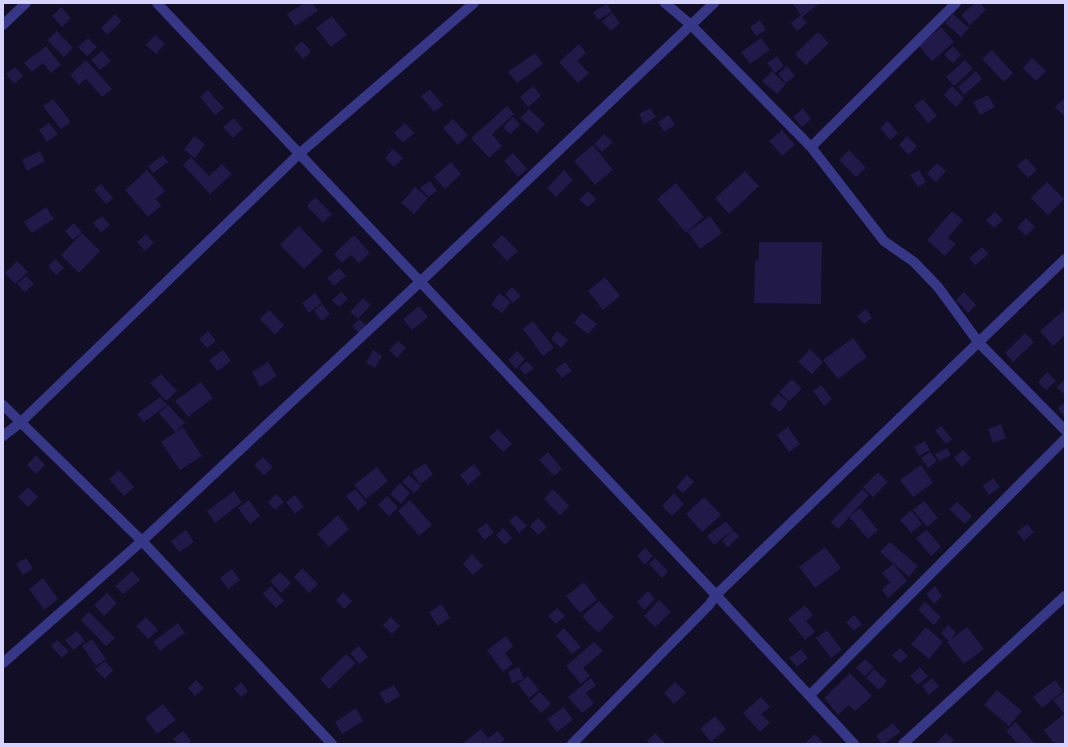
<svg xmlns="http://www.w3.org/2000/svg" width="1068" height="747" font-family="'DejaVu Sans',sans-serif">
<rect width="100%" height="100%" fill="#110e26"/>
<path fill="#211948" d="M304,3H313L318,11L295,26L287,14Z
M792,3H820L802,17L807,23L797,31L791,23L801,15Z
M975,3H980L986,10L970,25L961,15Z
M607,4L612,12L598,20L593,12Z
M61,7L71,18L62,27L52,16Z
M612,13L620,23L611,31L602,21Z
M115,14L122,21L107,35L101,28Z
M953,14L969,28L961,37L945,23Z
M332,16L347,35L331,47L316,28Z
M760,20L766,30L756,36L750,27Z
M941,27L954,42L932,61L919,46Z
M57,31L73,48L64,57L47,40Z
M818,32L829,43L806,65L795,54Z
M155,35L165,44L156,54L146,45Z
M88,38L97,47L87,56L78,47Z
M761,38L770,50L750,64L741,52Z
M302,41L311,51L303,59L294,48Z
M579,44L586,53L577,61L589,73L578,83L559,62Z
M46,46L61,65L51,73L43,63L32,72L24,63Z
M953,46L961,55L953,63L944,55Z
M992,50L1013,73L1004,82L982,59Z
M102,51L111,61L100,70L91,60Z
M535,53L543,64L517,83L508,72Z
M777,56L784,66L775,73L767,63Z
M1032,58L1046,71L1036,81L1023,68Z
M86,60L112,89L102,97L86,79L79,85L70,75Z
M965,60L973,69L954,86L946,77Z
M787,66L795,76L786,83L778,74Z
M15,67L23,76L14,84L6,74Z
M772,71L786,84L777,94L762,81Z
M976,71L982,79L964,95L958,87Z
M533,86L541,96L528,107L520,97Z
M952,86L964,98L956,107L944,95Z
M430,89L443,105L434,112L421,96Z
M208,90L224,108L215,115L200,97Z
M988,95L995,107L980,115L973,102Z
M1065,98V117L1055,107Z
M53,99L71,122L61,129L43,106Z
M923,99L937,116L928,123L914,106Z
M507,106L514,114L492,134L502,146L489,158L471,138Z
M650,108L656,117L644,124L639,114Z
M803,108L811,119L802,127L793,117Z
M529,109L545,124L537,133L520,118Z
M669,115L675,125L664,132L658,122Z
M513,117L520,125L510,134L503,127Z
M234,118L243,129L233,138L223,127Z
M453,119L468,135L458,145L443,128Z
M888,121L898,133L890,140L880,128Z
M49,123L58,134L47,142L39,130Z
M405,123L414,133L403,143L394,133Z
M782,130L795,145L782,156L769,141Z
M604,134L613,142L602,152L594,144Z
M194,136L205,144L195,158L184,150Z
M907,136L917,146L909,155L899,145Z
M593,145L613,170L595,185L574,161Z
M393,149L403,158L394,167L385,158Z
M849,150L866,168L856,177L839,160Z
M40,151L45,161L27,171L22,160Z
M513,153L527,169L518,177L504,161Z
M163,155L168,162L153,173L148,166Z
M191,157L209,176L222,164L232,174L210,194L183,165Z
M1026,158L1037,170L1028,178L1017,166Z
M451,162L461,174L445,189L434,177Z
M937,163L946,171L936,182L927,174Z
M147,170L165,191L156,199L161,206L148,217L125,190Z
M564,170L573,180L556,197L547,188Z
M919,170L926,182L918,187L910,175Z
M745,171L759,186L729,214L715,198Z
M430,181L437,191L428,197L420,188Z
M1047,182L1064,199L1048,215L1031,198Z
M676,183L704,217L686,233L657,199Z
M101,184L113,198L106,204L94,190Z
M415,187L428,198L414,214L401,203Z
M588,191L596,199L588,207L579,200Z
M315,197L332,214L323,223L307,206Z
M46,207L54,219L32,233L24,222Z
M952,211L963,220L948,238L956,244L945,256L927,240Z
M995,212L1003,220L994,228L986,220Z
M102,216L110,225L101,232L93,223Z
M710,216L722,233L700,249L688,232Z
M1026,218L1035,227L1026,236L1017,227Z
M74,223L82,232L73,240L65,231Z
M299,226L323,251L304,269L280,245Z
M82,233L100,251L79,273L61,255Z
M146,234L154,243L145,251L137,242Z
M354,235L370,253L359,263L351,255L342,263L334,254Z
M502,235L518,251L507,261L492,245Z
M759,242H822L821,304L754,303L755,261L759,260Z
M982,247L989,254L975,265L969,258Z
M55,259L64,268L56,275L48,266Z
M17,261L28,272L15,284L5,273Z
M339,268L346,276L334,286L327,278Z
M26,276L34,284L25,292L17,284Z
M605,277L620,296L603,310L588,291Z
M512,287L521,296L513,303L505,294Z
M341,292L348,299L339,307L332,300Z
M964,292L976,305L968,313L956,300Z
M315,293L322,303L309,313L302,303Z
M499,293L511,302L502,313L491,305Z
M363,298L371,305L358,319L350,312Z
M322,304L330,314L322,321L314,311Z
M419,306L428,317L412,330L403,319Z
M866,309L872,318L864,324L857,316Z
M269,310L284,325L275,335L260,319Z
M1063,311L1065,313V335L1053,346L1040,331Z
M582,312L597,324L588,334L574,323Z
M359,319L369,328L362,336L352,326Z
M533,321L554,348L543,356L523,329Z
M208,331L216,341L207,348L199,339Z
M557,331L568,340L561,348L551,339Z
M1025,333L1034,342L1013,362L1005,353Z
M853,338L867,357L838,379L823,360Z
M398,341L406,348L397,358L389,350Z
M810,349L823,362L812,374L798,362Z
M223,350L231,361L218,371L209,360Z
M373,350L382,356L375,368L366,363Z
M517,351L525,359L516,369L508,360Z
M527,361L534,368L525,375L519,368Z
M268,362L277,376L260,387L252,372Z
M565,362L572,371L562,378L555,369Z
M1047,372L1056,381L1046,390L1038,382Z
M161,374L177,391L166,401L150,383Z
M792,379L802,389L789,401L779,392Z
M1065,379V395L1057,387Z
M201,382L213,398L188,417L175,401Z
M821,385L832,399L824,406L813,391Z
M778,394L788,402L780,412L770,404Z
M160,397L167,405L144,422L137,414Z
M1065,402V418L1058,408Z
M168,405L185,423L175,432L159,413Z
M1001,424L1006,438L993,443L988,429Z
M941,426L952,439L946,444L935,431Z
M183,427L202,456L180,470L161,442Z
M788,427L800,444L789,452L777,435Z
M498,429L512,444L503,452L489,437Z
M925,441L930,450L919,456L914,447Z
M947,448L951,455L939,461L935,454Z
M963,450L971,458L962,467L954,458Z
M548,452L562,469L554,476L539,460Z
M930,452L937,461L928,468L921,458Z
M36,455L45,465L36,474L27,465Z
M263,457L273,467L264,475L254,465Z
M426,463L433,475L420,484L412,472Z
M474,464L481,474L468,485L460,475Z
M921,465L933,483L913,497L900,480Z
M377,467L388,481L366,499L354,485Z
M119,470L134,487L124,496L109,479Z
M878,472L888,482L873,497L863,487Z
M409,475L421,486L414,493L402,482Z
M687,475L694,482L683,493L676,487Z
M993,478L1000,487L989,495L983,486Z
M400,483L410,493L401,504L390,494Z
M28,487L38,497L28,507L18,497Z
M355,489L367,503L358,511L346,496Z
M553,489L569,506L560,515L544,499Z
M862,489L869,495L838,529L831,522Z
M234,491L242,502L215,523L207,511Z
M674,493L684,504L672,516L662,506Z
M276,494L284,502L275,510L268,502Z
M295,495L304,507L295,514L286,502Z
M387,496L398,507L389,516L378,505Z
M704,497L721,515L702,532L686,514Z
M249,500L260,516L250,524L238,508Z
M410,500L432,525L419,536L398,511Z
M924,501L938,518L927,527L913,510Z
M957,502L972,516L965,524L949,509Z
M860,508L878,530L868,539L849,517Z
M911,510L922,524L911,533L900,520Z
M338,515L349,529L329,547L317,534Z
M516,515L527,526L519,533L509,521Z
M538,518L547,527L538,535L530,526Z
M726,521L733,530L714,545L707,536Z
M487,523L494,533L484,540L477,530Z
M1027,524L1034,532L1024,541L1017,532Z
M503,528L512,538L505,545L496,535Z
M186,530L194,542L179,552L171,541Z
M733,530L739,536L728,547L722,541Z
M927,530L941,547L931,556L916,538Z
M890,542L918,566L909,577L880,552Z
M825,547L841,568L815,588L799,567Z
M645,548L653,556L645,565L637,556Z
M472,554L483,566L473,575L463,564Z
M26,558L33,568L23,575L16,564Z
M655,558L668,571L662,578L649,564Z
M893,564L907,581L888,598L882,590L890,582L882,573Z
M302,568L318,584L309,593L294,577Z
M232,569L240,580L228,589L220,578Z
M132,571L140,580L123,594L115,586Z
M280,572L291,583L281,593L270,581Z
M43,578L58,599L44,610L29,589Z
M584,582L597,600L580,613L566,596Z
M271,586L284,601L276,608L263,594Z
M935,586L942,596L934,604L926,594Z
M648,591L655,599L644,610L637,602Z
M343,592L352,601L344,609L336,600Z
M107,593L117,603L104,616L94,605Z
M659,600L671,612L655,627L644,616Z
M599,601L614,617L598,633L582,616Z
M925,602L941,617L934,625L918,610Z
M442,604L450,618L438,626L429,612Z
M805,605L813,615L806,621L815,632L805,640L788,619Z
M557,608L565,616L556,624L548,616Z
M89,612L115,638L106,646L81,620Z
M854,615L862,624L854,631L846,622Z
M146,617L158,630L148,639L136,626Z
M391,617L400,626L392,634L383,625Z
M178,623L185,633L160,651L153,642Z
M948,625L956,633L949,641L941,633Z
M926,627L943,642L929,659L911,644Z
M967,627L984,649L964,664L947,642Z
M564,628L581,647L572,654L556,636Z
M827,630L842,650L831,658L816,638Z
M77,631L85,641L73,650L65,640Z
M506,636L513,646L505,653L513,664L503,672L487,650Z
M92,639L106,659L96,666L82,646Z
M57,640L69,651L62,658L51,646Z
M594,642L603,651L583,668L590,676L581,684L566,666Z
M359,646L368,657L359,664L350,653Z
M900,648L908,656L900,663L892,655Z
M801,649L808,658L797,667L789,658Z
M346,654L356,663L329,689L320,679Z
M865,659L874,667L865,676L856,668Z
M105,661L113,670L105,679L95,669Z
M519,667L524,679L512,683L508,672Z
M920,667L928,676L918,685L910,676Z
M874,669L887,681L879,690L866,678Z
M850,673L872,696L855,711L849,705L838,715L824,698Z
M528,676L539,690L529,698L518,684Z
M591,678L596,685L586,693L594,704L582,713L568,697Z
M932,678L939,686L929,695L922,686Z
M196,680L204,688L195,696L188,688Z
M1055,680L1063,691L1042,708L1033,697Z
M241,682L248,691L241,697L234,689Z
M675,682L686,693L674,704L664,693Z
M394,685L400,696L386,704L379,693Z
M997,690L1022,711L1009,726L984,705Z
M1065,691V744H1054L1044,730L1064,714L1053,700Z
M540,692L551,704L541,713L530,701Z
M761,697L770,707L761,714L770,723L760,732L743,713Z
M163,704L176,720L157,734L145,718Z
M564,707L573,720L557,732L547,719Z
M356,708L363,721L342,734L335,722Z
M715,716L726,729L711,742L700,729Z
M1016,722L1035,744H1018L1006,731Z
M893,723L900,732L884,744H882L876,736Z
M481,729L488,738L498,731L505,740L499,744H462Z
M183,731L191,741L188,744H178L173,739Z
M655,733L666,744H650L647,741Z
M946,733L954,740L950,744H935Z
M815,734L824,744H807L806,742Z"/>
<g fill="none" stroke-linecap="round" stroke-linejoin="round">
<path stroke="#373787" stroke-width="10" d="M157,3L716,595L854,744
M665,3L691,25L811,147L884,241L914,262L938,287L979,343L1065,430
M3,25L26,3
M811,147L956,3
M3,405L142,541L332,744
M3,436L21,422L299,154L474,3
M3,663L142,541L420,282L714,3
M810,695L1065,439
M572,744L709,605L716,595L1065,259
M903,744L1065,596"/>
</g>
<rect width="1068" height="747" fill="none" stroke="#d7d3ff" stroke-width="8"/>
</svg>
